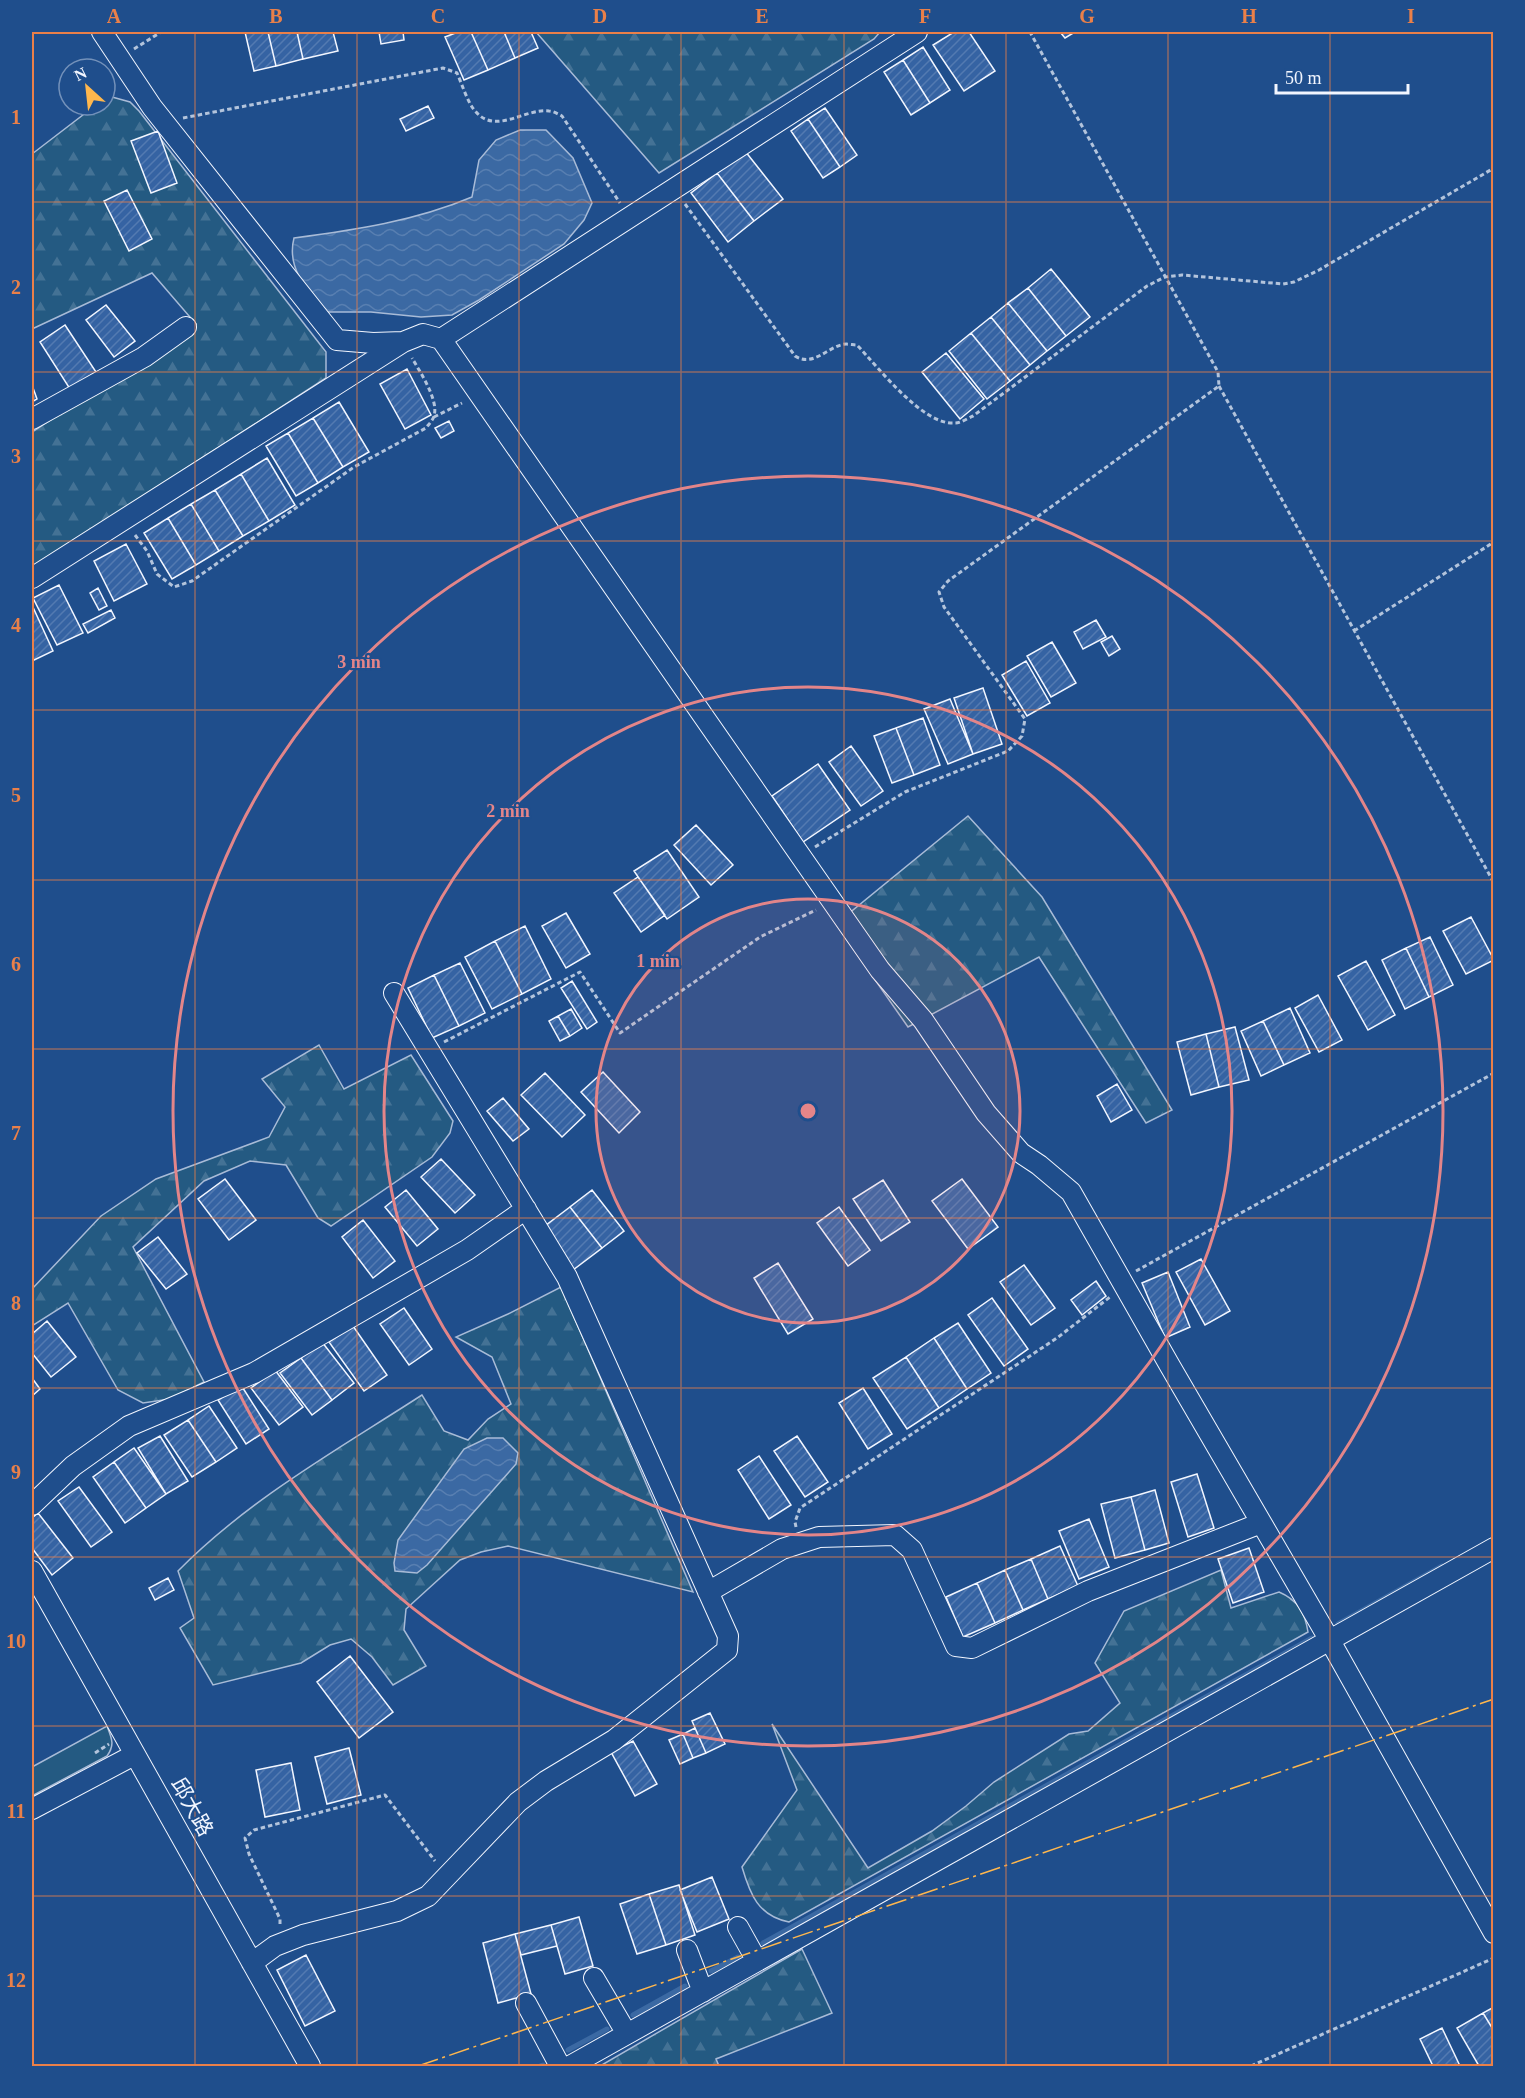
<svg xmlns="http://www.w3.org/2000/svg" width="1525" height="2098" font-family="'Times New Roman','Noto Sans SC',serif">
<defs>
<pattern id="forest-firs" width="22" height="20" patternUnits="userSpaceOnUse" patternTransform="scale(1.5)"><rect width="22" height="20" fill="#245a82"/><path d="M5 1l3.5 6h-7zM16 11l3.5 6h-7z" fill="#447295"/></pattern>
<pattern id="water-waves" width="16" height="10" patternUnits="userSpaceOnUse" patternTransform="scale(1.5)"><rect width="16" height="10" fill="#3b69a3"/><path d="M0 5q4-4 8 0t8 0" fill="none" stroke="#587fb1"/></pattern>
<pattern id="building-hatch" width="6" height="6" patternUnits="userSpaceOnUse" patternTransform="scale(1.5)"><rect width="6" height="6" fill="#3563a3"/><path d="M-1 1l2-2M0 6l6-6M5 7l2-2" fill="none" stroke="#537ab1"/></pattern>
</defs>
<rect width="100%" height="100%" fill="#1f4e8c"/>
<path fill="#245a82" stroke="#a8bbd7" stroke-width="1.5" d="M107,1726C112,1739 115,1745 107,1756L32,1796V1767Z"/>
<path fill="url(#forest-firs)" stroke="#a8bbd7" stroke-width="1.5" d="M536,32H880L874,39L659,173Z
M112,97L130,102L139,111L326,352V378L32,568V432L196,324L152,273L32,329V154L96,105H105V101Z
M968,816L1042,897L1172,1110L1146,1123L1039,957L908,1027L836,924Z
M319,1045L344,1089L411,1055L453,1121L450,1133L432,1157L331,1226L318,1218L286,1165L250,1161L204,1181L133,1247L204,1382L170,1399L143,1403L118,1390L68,1303L32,1326V1289L101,1216L156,1179L269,1137L285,1107L262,1079Z
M561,1287L693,1592L508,1546L481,1552L460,1560L406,1609L404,1630L426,1666L393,1685L372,1657L351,1639L330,1645L301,1663L213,1685L180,1628L194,1618L178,1571C249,1499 337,1450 422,1395L444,1431L468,1440L488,1419L511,1404L492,1357L456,1337L508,1314Z
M1221,1570L1231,1608L1279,1592C1298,1600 1305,1613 1308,1632L789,1922C758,1916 750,1894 742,1867L797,1790L772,1724L868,1868L932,1831L966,1806L994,1782L1069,1734L1088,1731L1120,1703L1095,1663L1124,1611Z
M802,1949L832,2013L716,2059L719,2066H600Z"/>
<path fill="url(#water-waves)" stroke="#a8bbd7" stroke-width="1.5" d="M520,130H546L573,158L592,203L584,220L564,244L479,300L452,315L421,317L371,312H327C308,291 286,269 294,238C355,230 415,221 472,197L479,160L496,140Z
M487,1438H503L518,1453L516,1464L427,1565L417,1573L395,1571L394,1563L398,1540L464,1449Z"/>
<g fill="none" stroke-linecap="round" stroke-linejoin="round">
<path stroke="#3b69a3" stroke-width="5" d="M1338,1624L1442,1566
M763,1943L1312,1638
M711,1971L738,1957
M633,2015L685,1986
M568,2050L607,2029
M540,2066L543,2065"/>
</g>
<path fill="url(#building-hatch)" stroke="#f2f6ff" stroke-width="1.5" d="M245,32H268L276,66L254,71Z
M268,32H297L303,59L276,66Z
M297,32H333L338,51L303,59Z
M379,32H403L404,40L381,44Z
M458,32H471L488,70L464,80L445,37Z
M471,32H504L515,58L488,70Z
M504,32H531L538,48L515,58Z
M954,32H969L995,71L964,91L933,45Z
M1060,32H1075L1065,38Z
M923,47L950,90L930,103L903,60Z
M903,60L930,103L911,115L884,72Z
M428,106L434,118L406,131L400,119Z
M825,108L857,155L840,167L808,119Z
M808,119L840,167L823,178L791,131Z
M158,131L177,183L151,193L131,141Z
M745,151L783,199L754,221L717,173Z
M717,173L754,221L728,242L691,193Z
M127,190L152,239L129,251L104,201Z
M1051,269L1090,317L1066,336L1028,288Z
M1028,288L1066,336L1047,351L1008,303Z
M1008,303L1047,351L1030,365L991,317Z
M106,305L135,341L114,357L86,320Z
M991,317L1030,365L1010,381L971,333Z
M65,325L96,372L70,389L40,342Z
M971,333L1010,381L987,399L949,351Z
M946,353L984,399L960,419L922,372Z
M407,369L431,415L405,429L380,384Z
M32,385L37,399L32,402Z
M339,402L369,452L343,467L313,418Z
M313,418L343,467L318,483L288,433Z
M449,421L454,431L441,438L435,428Z
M288,433L318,483L296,496L266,446Z
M267,458L295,505L269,521L241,474Z
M241,474L269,521L243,536L215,490Z
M215,490L243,536L219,551L191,504Z
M191,504L219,551L196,565L168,518Z
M168,518L196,565L172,579L144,533Z
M126,544L147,584L114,601L94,561Z
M59,585L83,633L57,645L33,598Z
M98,588L107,606L99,610L90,593Z
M32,605L53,651L32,661Z
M111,610L115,618L88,633L83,624Z
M1096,620L1106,637L1083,649L1074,632Z
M1112,636L1120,649L1109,656L1101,642Z
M1052,642L1076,683L1051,697L1027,656Z
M1026,661L1050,703L1027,716L1002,675Z
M983,688L1002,744L973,754L954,698Z
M950,699L973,754L948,764L924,709Z
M923,718L940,765L914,775L896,728Z
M896,728L914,775L892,783L874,736Z
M851,746L883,791L861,806L829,762Z
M818,764L850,810L803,842L772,796Z
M696,825L733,865L711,885L674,845Z
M667,850L699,897L667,919L634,871Z
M638,877L665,915L641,932L614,893Z
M566,913L590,954L566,968L542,926Z
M1471,917L1494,960L1466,974L1443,931Z
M525,926L551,979L522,994L495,941Z
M1430,937L1453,985L1429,997L1406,948Z
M495,941L522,994L492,1009L465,957Z
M1406,948L1429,997L1405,1009L1382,960Z
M1366,961L1395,1015L1368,1030L1338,976Z
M460,963L485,1013L459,1026L434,975Z
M434,975L459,1026L432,1038L408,988Z
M572,981L597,1022L587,1029L561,988Z
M1318,995L1342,1040L1319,1052L1295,1008Z
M1290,1008L1310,1053L1284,1065L1263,1021Z
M571,1009L582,1028L570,1036L558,1016Z
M558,1016L570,1036L560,1041L549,1021Z
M1263,1021L1284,1065L1261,1076L1241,1031Z
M1235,1027L1249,1080L1219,1087L1206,1034Z
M1206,1034L1219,1087L1191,1095L1177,1042Z
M603,1072L640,1112L619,1133L581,1092Z
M545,1073L585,1115L562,1137L521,1095Z
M1117,1084L1132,1110L1111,1122L1097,1096Z
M503,1098L529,1129L513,1141L487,1111Z
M441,1159L475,1195L455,1213L421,1177Z
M225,1179L256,1220L229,1240L198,1199Z
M962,1179L998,1227L968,1249L932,1201Z
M883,1180L910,1222L881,1241L853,1199Z
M406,1190L438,1229L417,1246L385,1207Z
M592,1190L624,1231L602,1248L570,1207Z
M570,1207L602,1248L573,1270L541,1229Z
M839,1207L870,1250L848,1266L817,1223Z
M363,1220L395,1261L373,1278L342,1237Z
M158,1237L187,1274L166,1289L137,1253Z
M1201,1259L1230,1311L1205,1325L1176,1272Z
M778,1263L813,1319L788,1334L754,1278Z
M1024,1265L1055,1308L1031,1325L1000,1282Z
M1168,1272L1190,1327L1165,1338L1142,1283Z
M1096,1281L1106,1296L1082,1315L1071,1300Z
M992,1298L1028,1349L1004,1366L968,1315Z
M404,1308L432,1349L409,1365L380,1324Z
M47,1321L76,1357L51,1377L32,1353V1334Z
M958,1323L991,1373L967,1389L934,1338Z
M353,1326L387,1375L364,1391L329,1342Z
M934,1338L967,1389L939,1408L906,1357Z
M322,1342L354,1383L332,1400L301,1358Z
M906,1357L939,1408L907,1429L873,1378Z
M301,1358L332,1400L312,1415L280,1373Z
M275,1370L303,1407L279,1425L251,1388Z
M32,1378L40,1389L32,1396Z
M241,1385L269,1429L246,1444L218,1400Z
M863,1388L892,1434L868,1449L839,1403Z
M209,1406L237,1448L216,1462L188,1420Z
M188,1420L216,1462L192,1477L164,1435Z
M160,1436L188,1481L166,1494L138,1448Z
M797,1436L828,1482L805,1497L774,1451Z
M134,1448L166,1494L146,1508L114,1462Z
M759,1456L791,1505L769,1519L738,1470Z
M114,1462L146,1508L125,1523L93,1477Z
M1197,1474L1214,1528L1188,1537L1171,1482Z
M79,1487L112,1532L91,1547L58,1501Z
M1155,1490L1169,1543L1145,1550L1131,1497Z
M1131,1497L1145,1550L1115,1558L1101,1504Z
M38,1513L73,1558L52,1575L32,1548V1518Z
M1089,1519L1109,1567L1079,1579L1059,1531Z
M1060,1546L1078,1586L1048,1599L1031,1559Z
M1249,1548L1264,1592L1233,1603L1218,1559Z
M1031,1559L1048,1599L1023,1610L1005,1570Z
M1005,1570L1023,1610L995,1623L977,1583Z
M168,1578L174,1590L155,1600L149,1588Z
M977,1583L995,1623L963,1637L946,1597Z
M350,1656L393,1712L359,1738L317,1682Z
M710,1713L725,1744L706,1753L692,1721Z
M695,1728L706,1753L693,1758L683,1734Z
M683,1734L693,1758L680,1764L669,1740Z
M633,1741L657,1784L635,1796L611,1752Z
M349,1748L361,1795L327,1804L315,1757Z
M291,1763L300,1810L265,1817L256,1770Z
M712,1877L729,1919L697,1932L680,1890Z
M679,1885L695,1935L666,1945L649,1894Z
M649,1894L666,1945L637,1954L620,1904Z
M579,1917L593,1966L565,1974L551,1925Z
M551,1925L557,1946L521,1955L515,1934Z
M515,1934L531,1994L498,2003L483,1943Z
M306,1955L335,2011L305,2026L277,1970Z
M1494,2007V2031L1483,2013Z
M1483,2013L1494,2031V2066H1479L1457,2028Z
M1442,2028L1460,2066H1433L1420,2039Z"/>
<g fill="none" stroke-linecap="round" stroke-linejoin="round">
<g stroke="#f2f6ff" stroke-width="22">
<path id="minor" d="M102,32L152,107L337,340L373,343L403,342
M441,339L917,32
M32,419L144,357L186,327
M32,578L403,342L423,334L441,339L880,970L923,1020L986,1113L1021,1153L1039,1165L1071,1192L1170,1366L1329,1639L1494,1933
M32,1505L73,1466L129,1426L254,1373L467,1250L526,1209
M32,1571L310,2066
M708,1592L782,1549L819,1537L895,1535L912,1550L956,1646L972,1648L1088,1591L1261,1523
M32,1809L134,1755
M738,1927L757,1961
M687,1950L703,1992
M252,1963L275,1946L303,1935L397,1911L428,1896L518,1802L546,1781L614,1740L727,1650L728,1636L567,1277L394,993
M594,1978L627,2034
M526,2003L560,2066
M570,2066L1494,1548"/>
</g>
<path stroke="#b3c4dc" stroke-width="3" stroke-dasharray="4.5 3" stroke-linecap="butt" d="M134,49L161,32
M183,118L443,68L457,73C462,84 468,104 476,112C496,135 525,108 549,111C553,111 558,114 562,116L620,203
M685,204L795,356C812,367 826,349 841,345C846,343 852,345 857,345C878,367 923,426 955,423C961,423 968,418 973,416L1147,286L1165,277L1182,275L1283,284L1294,282L1319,270L1494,168
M1219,386L1494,883
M434,417L462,403
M135,535L147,551L157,574L174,587L192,581L354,467L426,428C429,424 433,420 434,416C439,400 420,372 412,358
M1354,631L1494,542
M815,847L905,792L1008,751L1022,736L1025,719L944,607L939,592L948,581L1219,386L1218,372L1030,32
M444,1042L580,972L620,1033L760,937L816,910
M1136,1271L1494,1073
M796,1527L795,1522L800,1508L1057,1338L1110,1297
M95,1753L109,1744
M280,1924V1919L249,1854L245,1838L254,1830L385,1795L435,1861
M1251,2066L1494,1958"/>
<use href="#minor" stroke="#1f4e8c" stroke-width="20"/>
<path stroke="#ffb74d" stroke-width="1.5" stroke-dasharray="21 4.5 3 4.5" stroke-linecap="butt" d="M418,2066L1494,1699"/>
</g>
<path fill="none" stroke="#ea8049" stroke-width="1.5" stroke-opacity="0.55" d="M195,32V2066M357,32V2066M519,32V2066M681,32V2066M844,32V2066M1006,32V2066M1168,32V2066M1330,32V2066M32,202H1494M32,372H1494M32,541H1494M32,710H1494M32,880H1494M32,1049H1494M32,1218H1494M32,1388H1494M32,1557H1494M32,1726H1494M32,1896H1494"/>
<circle cx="808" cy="1111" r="212" fill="#e38589" fill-opacity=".12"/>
<g fill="none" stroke="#e38589" stroke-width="3">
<circle cx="808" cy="1111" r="212"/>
<circle cx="808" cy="1111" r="424"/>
<circle cx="808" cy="1111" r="635"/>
</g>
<g text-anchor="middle" stroke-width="4.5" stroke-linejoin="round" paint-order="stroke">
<g font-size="21" fill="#f2f6ff" stroke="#1f4e8c">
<text transform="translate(192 1807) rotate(61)" y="7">邱大路</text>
</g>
</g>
<circle cx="808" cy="1111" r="9" fill="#e38589" stroke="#1f4e8c" stroke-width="3"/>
<g font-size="18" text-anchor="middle" font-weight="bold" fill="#e38589" stroke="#1f4e8c" stroke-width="4.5" stroke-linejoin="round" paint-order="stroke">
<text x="359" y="668">3 min</text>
<text x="508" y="817">2 min</text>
<text x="658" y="967">1 min</text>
</g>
<rect width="1525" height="2098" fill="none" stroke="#1f4e8c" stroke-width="66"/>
<g transform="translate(87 87) rotate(333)"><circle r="28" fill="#1f4e8c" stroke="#7391ba" stroke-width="1.5"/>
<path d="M0-4.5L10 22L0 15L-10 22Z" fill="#ffb74d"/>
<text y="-9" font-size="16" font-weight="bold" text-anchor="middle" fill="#f2f6ff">N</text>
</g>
<path d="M1276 84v9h132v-9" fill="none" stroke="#f2f6ff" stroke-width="3"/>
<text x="1285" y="84" font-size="18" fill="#f2f6ff" stroke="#1f4e8c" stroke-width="4.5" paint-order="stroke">50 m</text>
<rect x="33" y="33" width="1459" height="2032" fill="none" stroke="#ea8049" stroke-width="2"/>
<g font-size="20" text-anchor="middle" font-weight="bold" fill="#ea8049">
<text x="114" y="23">A</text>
<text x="276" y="23">B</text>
<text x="438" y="23">C</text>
<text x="600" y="23">D</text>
<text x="762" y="23">E</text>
<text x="925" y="23">F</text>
<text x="1087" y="23">G</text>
<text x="1249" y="23">H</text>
<text x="1411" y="23">I</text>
<text x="16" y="124">1</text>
<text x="16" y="294">2</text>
<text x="16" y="463">3</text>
<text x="16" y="632">4</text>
<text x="16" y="802">5</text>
<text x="16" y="971">6</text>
<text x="16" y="1140">7</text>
<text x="16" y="1310">8</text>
<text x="16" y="1479">9</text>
<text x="16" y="1648">10</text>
<text x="16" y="1818">11</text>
<text x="16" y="1987">12</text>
</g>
</svg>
